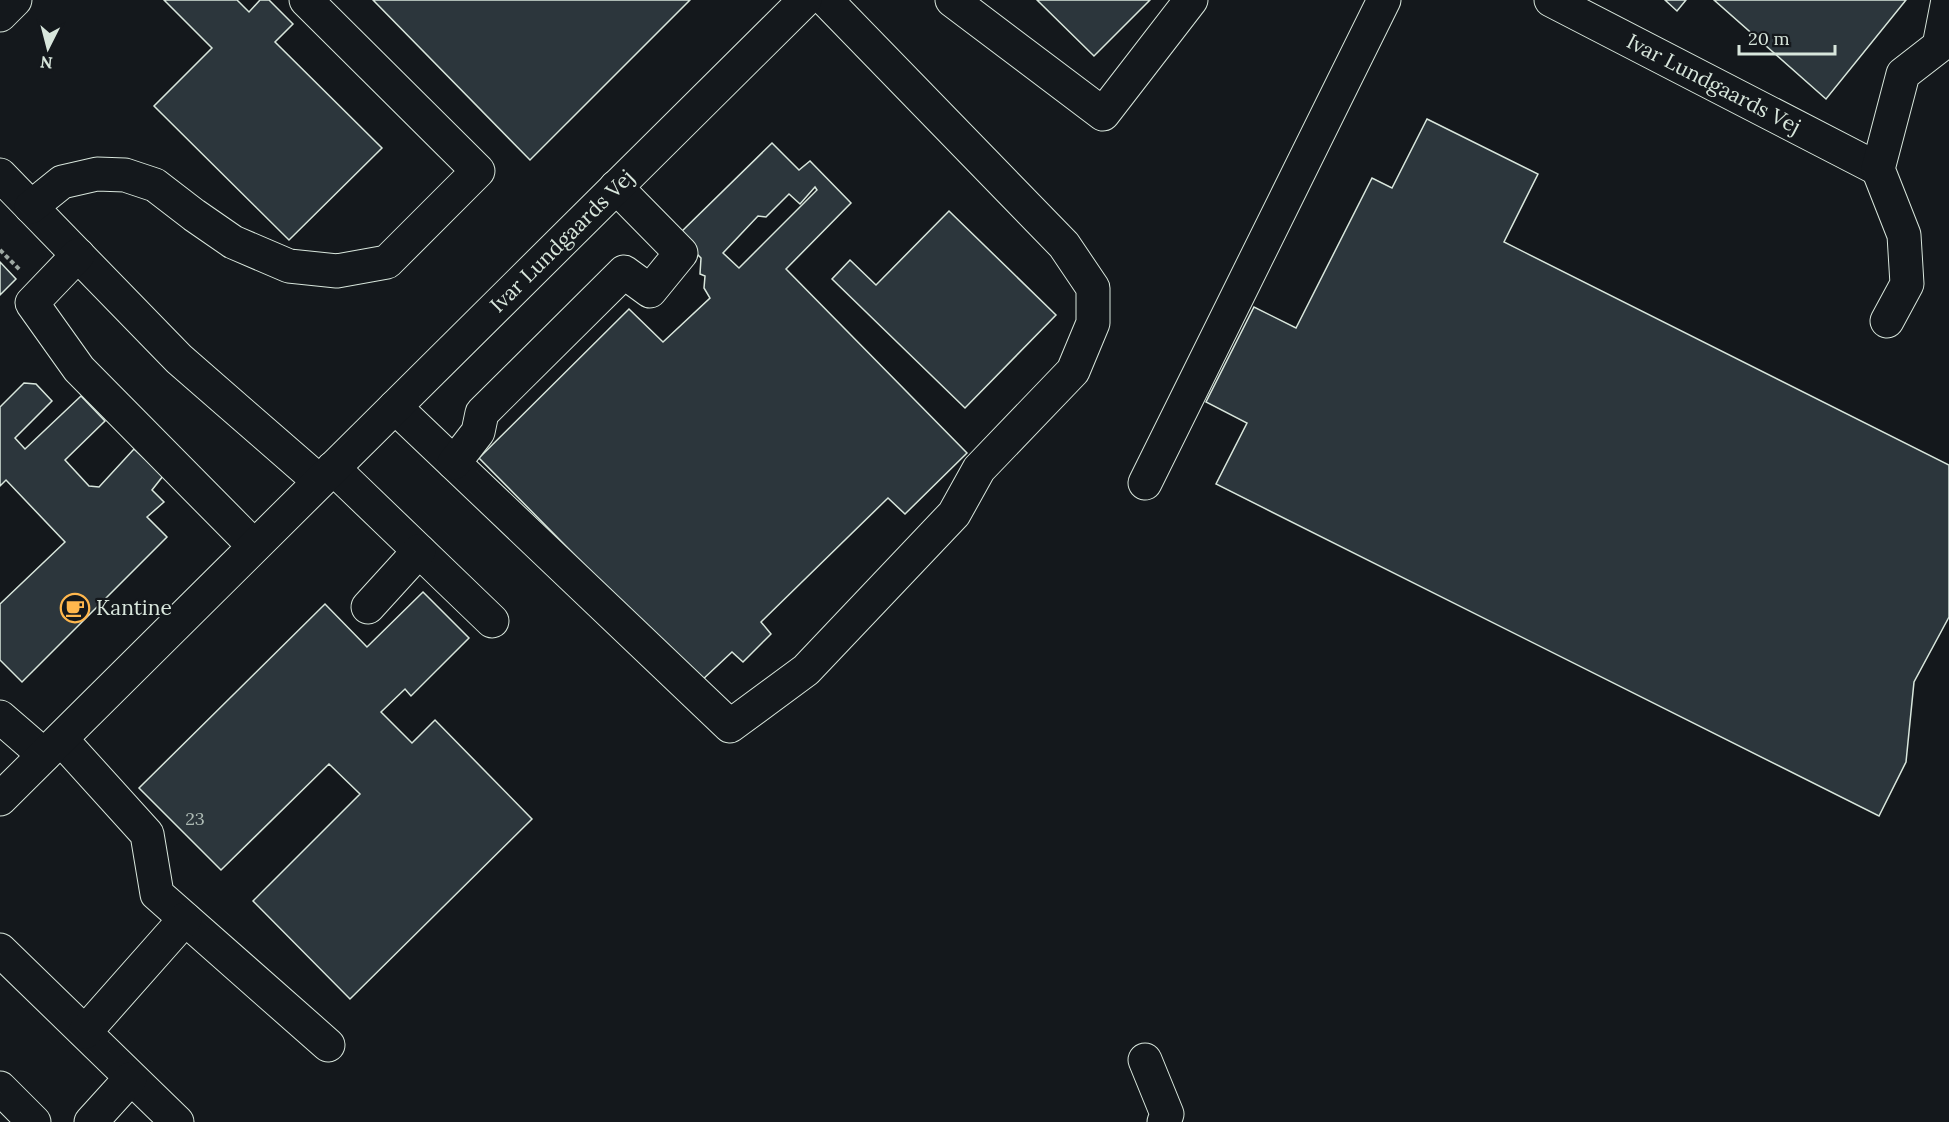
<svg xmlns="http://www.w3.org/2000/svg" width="1949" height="1122" font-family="Lora,serif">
<rect width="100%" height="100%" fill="#14181c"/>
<path fill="#2c363c" stroke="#d8e6dc" stroke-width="1.5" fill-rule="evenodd" d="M164,0H237L249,12L260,0H269L293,24L275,42L382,148L289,240L154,106L212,48Z
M373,0H690L530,160Z
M1037,0H1150L1094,56Z
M1665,0H1686L1677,11Z
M1714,0H1906L1826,99Z
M1427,119L1538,174L1504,242L1949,465V617L1914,682L1906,762L1879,816L1216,484L1247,423L1206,402L1254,307L1296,328L1372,178L1392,188Z
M772,143L799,170L810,161L851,203L786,269L967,453L905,514L888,498L761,622L771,634L743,662L732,652L700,682L479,458L629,309L663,342L710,298L704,288L705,276L700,274L701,258L678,235ZM815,187L817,190L739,268L723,253L758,216L766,217L789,194L800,204Z
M949,211L1056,315L965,408L832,279L850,260L876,285Z
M0,262L16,279L0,295Z
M24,383L36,384L52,401L15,438L25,449L81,396L105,421L65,460L89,486L99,487L134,449L163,476L152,490L164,502L147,517L167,537L22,682L0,660V604L65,542L6,480L0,486V407Z
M423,592L469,638L411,696L405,689L381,712L412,743L435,720L532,819L350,999L253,901L360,794L329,764L221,870L139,788L325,604L367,647Z"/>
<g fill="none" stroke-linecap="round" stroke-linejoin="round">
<g stroke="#d8e6dc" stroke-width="35">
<g id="minor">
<path d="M952,0L1103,114L1191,0"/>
<path id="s1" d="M1551,0L1878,169"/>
<path d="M0,175L179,359L319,481"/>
<path d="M31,207L62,182L97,174L125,175L155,185L194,215L233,242L289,266L337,271L387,262L478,171L306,0"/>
<path d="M78,255L32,303L79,369L254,546"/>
<path d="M1887,321L1907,284L1904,235L1878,169L1903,74L1939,46L1948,0"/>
<path d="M395,407L730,726L806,670L954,514L979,469L1073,371L1093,323V288L1064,245L826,0"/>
<path d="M454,463L478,432L482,413L624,272L650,291L681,253L616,187"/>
<path d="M333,468L492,621"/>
<path d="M1145,483L1384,0"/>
<path d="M368,607L419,551"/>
<path d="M0,717L44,755"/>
<path d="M61,739L147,834L157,894L328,1045"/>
<path id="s2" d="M0,799L805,0"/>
<path d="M0,950L177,1122"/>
<path d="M85,1032L185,919"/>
<path d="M1145,1060L1167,1114L1164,1122"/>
<path d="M0,1088L34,1122"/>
<path d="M91,1122L130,1079"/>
</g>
</g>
<g stroke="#d8e6dc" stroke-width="35">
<path id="major" d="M0,15L15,0"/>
</g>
<path stroke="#9da8a2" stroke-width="4" stroke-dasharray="4.5 3" stroke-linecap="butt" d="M0,250L20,270"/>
<use href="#minor" stroke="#14181c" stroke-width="33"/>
<use href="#major" stroke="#14181c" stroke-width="33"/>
</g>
<defs>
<g id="cafe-ring" transform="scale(1.5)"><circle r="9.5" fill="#14181c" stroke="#ffb74d" stroke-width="1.5"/><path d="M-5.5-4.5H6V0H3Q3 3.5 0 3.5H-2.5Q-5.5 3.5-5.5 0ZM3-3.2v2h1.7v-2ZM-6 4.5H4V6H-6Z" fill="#ffb74d"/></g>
</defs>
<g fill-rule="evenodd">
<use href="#cafe-ring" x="75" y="608"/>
</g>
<g text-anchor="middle" stroke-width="4.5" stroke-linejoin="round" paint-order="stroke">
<g font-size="18" fill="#adbab4">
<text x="195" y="825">23</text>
</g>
<g font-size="21" fill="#d8e6dc" stroke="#14181c">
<text dy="7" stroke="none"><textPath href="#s1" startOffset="183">Ivar Lundgaards Vej</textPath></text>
<text dy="7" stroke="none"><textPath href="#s2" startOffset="792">Ivar Lundgaards Vej</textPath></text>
</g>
<g font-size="21" fill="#d8e6dc" stroke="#14181c" text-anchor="start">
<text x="96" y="615">Kantine</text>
</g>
</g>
<g transform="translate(48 48) rotate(186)" stroke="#14181c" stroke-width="4.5" paint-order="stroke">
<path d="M0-4.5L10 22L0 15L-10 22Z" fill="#d8e6dc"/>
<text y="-9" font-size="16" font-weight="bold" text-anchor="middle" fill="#d8e6dc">N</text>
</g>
<path d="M1739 45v9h96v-9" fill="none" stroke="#d8e6dc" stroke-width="3"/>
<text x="1748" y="45" font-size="18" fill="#d8e6dc" stroke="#14181c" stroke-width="4.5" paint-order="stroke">20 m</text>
</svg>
